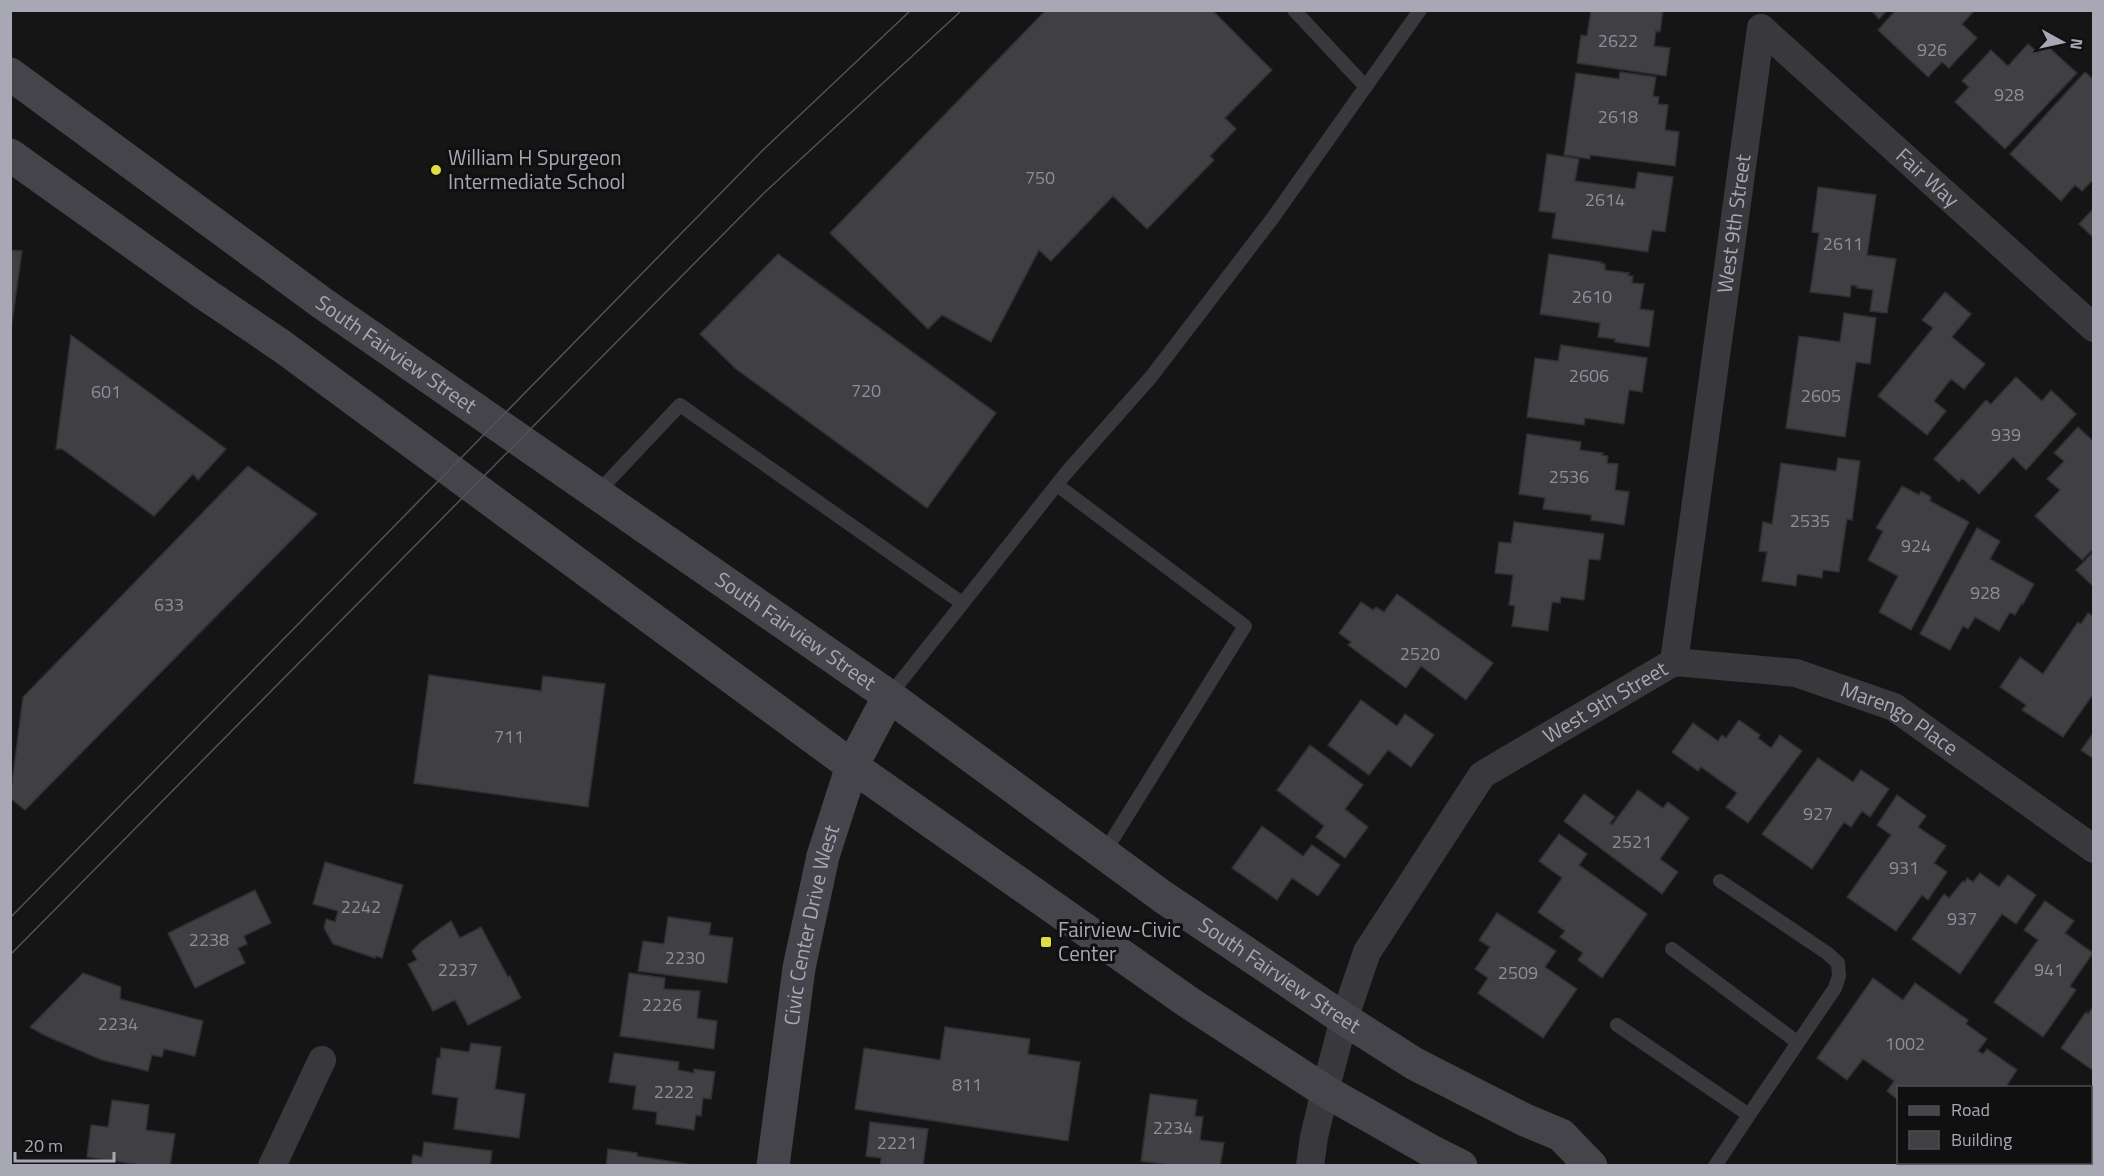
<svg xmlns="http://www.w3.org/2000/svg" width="2104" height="1176" font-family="'Titillium Web',sans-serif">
<rect width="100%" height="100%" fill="#151516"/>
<path fill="#403f43" stroke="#302f32" stroke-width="1.5" d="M1046,10H1212L1272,70L1225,118L1236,129L1210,156L1214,160L1147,229L1113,196L1051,261L1039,250L991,342L942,315L928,329L830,233Z
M1591,10H1663L1660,32L1656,31L1654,46L1670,48L1666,76L1577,63L1581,35L1587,36Z
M1871,10H1887L1879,19Z
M1896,10H1975L1962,24L1977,38L1949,68L1942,62L1928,77L1878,30Z
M2028,44L2037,52L2045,44L2077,73L2005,149L1955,102L1969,87L1962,81L1991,50L2008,66Z
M1620,72L1656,77L1653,96L1659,97L1658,104L1668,105L1665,130L1679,132L1675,166L1590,155V159L1564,155L1576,73L1619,79Z
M2085,72L2094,80V179L2082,191L2075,185L2061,201L2010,154Z
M1547,154L1579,159L1575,181L1635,189L1638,172L1673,177L1665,232L1652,230L1648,252L1552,238L1556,213L1539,211Z
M1818,187L1876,195L1867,255L1896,259L1887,313L1870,311L1873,290L1856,288L1857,286L1851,285L1850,297L1810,292L1819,233L1812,232Z
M2094,208V238L2079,224Z
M10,250L22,251L10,337Z
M778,254L996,413L927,508L736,369L700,334Z
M1549,254L1601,262L1600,263L1605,264V270L1629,273L1628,276H1633L1632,283L1644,284L1640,309L1654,311L1649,347L1615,342V339L1598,337L1600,323L1540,314Z
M1945,292L1971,314L1952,337L1985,364L1964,389L1951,379L1934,401L1946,411L1927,435L1878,396L1933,328L1922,320Z
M1844,313L1876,318L1870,364L1856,362L1845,437L1786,428L1799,336L1840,342Z
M71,335L226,449L198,480L193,474L154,516L62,449H56Z
M1561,345L1647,358L1642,392L1629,390L1624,424L1585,418L1584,425L1527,417L1535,358L1558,361Z
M2016,377L2042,401L2051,390L2076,414L2026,470L2013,457L1979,494L1962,478L1959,482L1934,459L1986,400L1991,404Z
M2078,427L2094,442V548L2082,560L2035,516L2060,490L2047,479L2064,461L2054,453Z
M1527,434L1581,442L1580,450L1603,453L1602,455L1608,456L1607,463L1618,464L1615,490L1629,492L1624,525L1591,520V515L1543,509L1545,498L1519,494Z
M1838,458L1860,461L1852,520L1847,519L1839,572L1823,570L1822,578L1797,574L1796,586L1762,581L1767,552L1759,551L1763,522L1772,524L1781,463L1836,471Z
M248,466L317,514L25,810L10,798L23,697Z
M1902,486L1919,495L1921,491L1931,497L1930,501L1969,522L1911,630L1879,612L1898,576L1868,560L1883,531L1876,528Z
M1514,522L1604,534L1600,560L1589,559L1584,600L1561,597L1560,603L1552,602L1548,631L1512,626L1515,606L1509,605L1513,575L1495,573L1499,542L1511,543Z
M1977,528L2000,541L1990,559L2034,584L2023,604L2022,603L2015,615L2010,612L1999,631L1975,617L1968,629L1963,626L1950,650L1920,634Z
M2094,551V587L2076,570Z
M1397,594L1493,663L1466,700L1421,666L1406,688L1348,645L1351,642L1339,633L1361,602L1373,610L1376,607L1384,612Z
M2088,613L2094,617V693L2063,737L2022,710L2026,705L2000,687L2020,657L2043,674L2078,622L2081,624Z
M429,675L541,691L543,676L605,684L588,807L414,783Z
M1361,700L1397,726L1405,714L1434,735L1411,767L1388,750L1369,775L1328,745Z
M1739,720L1760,735L1758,738L1771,748L1780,735L1802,751L1748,823L1726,807L1737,793L1701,767L1698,771L1672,752L1693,723L1718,741L1722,735L1726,738Z
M2094,732V759L2081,750Z
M1310,745L1363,785L1345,809L1368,827L1345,858L1316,837L1324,826L1277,790Z
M1818,758L1853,782L1861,770L1889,789L1870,817L1862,811L1851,827L1844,822L1812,869L1762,834Z
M1638,790L1663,808L1668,802L1689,818L1660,859L1678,872L1662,894L1564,821L1584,794L1615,817L1610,823L1612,825Z
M1897,795L1926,816L1918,827L1946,846L1934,863L1947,872L1928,900L1922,895L1896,931L1847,897L1891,835L1877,825Z
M1262,826L1303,856L1312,845L1340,865L1318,896L1292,878L1277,900L1232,868Z
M1559,834L1587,854L1579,865L1647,914L1602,978L1578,960L1583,953L1560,937L1565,931L1538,912L1562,878L1539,861Z
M325,862L403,885L382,958L376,956L375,958L333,944L324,928L326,919L335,922L338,911L313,904Z
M1980,873L1999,887L2008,875L2036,895L2016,924L2002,914L1960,974L1912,939L1944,894L1949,898L1963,881L1965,882L1967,878L1973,882Z
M255,890L271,923L244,936L247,944L238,948L245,963L195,988L168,933Z
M2045,901L2074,921L2065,933L2093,953L2070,986L2076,990L2043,1037L1994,1002L2038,940L2024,930Z
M1497,913L1556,951L1545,967L1577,989L1543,1038L1478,993L1488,978L1475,969L1490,947L1479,940Z
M668,917L711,923L709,935L733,938L727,983L638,971L643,941L664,944Z
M451,921L460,938L481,927L508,977L510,976L521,998L468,1025L455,1000L433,1011L408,964L417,960L412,951L421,942Z
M83,973L121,987L120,999L203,1021L195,1056L164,1049L162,1057L152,1055L148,1071L102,1060L44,1035L30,1027Z
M629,973L665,978L664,989L700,991L697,1018L717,1021L714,1049L620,1036Z
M1873,978L1903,1000L1915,983L1968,1020L1966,1024L1987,1039L1978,1051L1983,1054L1987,1049L2017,1070L2005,1088H1898V1100L1887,1091L1894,1081L1863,1059L1847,1080L1817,1058Z
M2094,1006V1071L2061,1048L2086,1012L2088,1014Z
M945,1027L1030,1039L1028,1054L1080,1062L1068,1141L855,1109L864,1048L940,1060Z
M471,1043L501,1047L495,1089L525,1094L519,1138L454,1129L458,1098L432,1094L437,1058H440L441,1048L469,1052Z
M614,1053L679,1062L678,1070L694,1073V1069L715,1072L711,1099L703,1098L701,1116L696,1115L694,1130L656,1124L657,1112L633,1109L636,1086L609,1082Z
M1150,1094L1197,1100L1195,1116L1203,1117L1200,1140L1224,1143L1220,1166H1176L1141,1161Z
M112,1100L149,1105L146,1130L175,1134L170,1166H148L87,1157L91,1125L108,1127Z
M870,1122L928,1129L923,1166H880L881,1158L866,1156Z
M424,1142L492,1151L490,1166H411L413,1155L422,1157Z
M608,1149L637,1153V1156L699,1166H606Z"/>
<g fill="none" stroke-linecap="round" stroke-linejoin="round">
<path stroke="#39383d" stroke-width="14" d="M1294,10L1366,87
M1057,485L1245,626L1104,853
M597,493L680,405L962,603
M889,696L1066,473L1151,377L1272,219L1420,10
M1672,949L1797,1042
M1617,1025L1749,1115L1835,988L1839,976L1838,963L1827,953L1720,881
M1715,1166L1749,1115"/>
<g stroke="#39383d" stroke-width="28">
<path id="s1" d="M1761,28L2094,328"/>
<path id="s2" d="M1674,662L1796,673L1894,707L2094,849"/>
<path d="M272,1166L322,1060"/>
<path id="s3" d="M1310,1166L1314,1137L1325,1091L1344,1019L1367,952L1482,775L1674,662L1761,28"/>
</g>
<g stroke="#45444b" stroke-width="33">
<path id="s4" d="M10,74L322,303L889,696L1163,897L1344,1019L1415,1064L1525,1120L1561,1135L1591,1166"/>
<path d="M10,155L202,292L283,347L852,766L1188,1002L1325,1091L1433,1152L1461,1166"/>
<path id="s5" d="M773,1166L799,968L823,856L852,766L889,696"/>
</g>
<path stroke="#53525a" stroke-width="1.5" d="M10,918L764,149L911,10
M10,955L764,193L962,10"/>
</g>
<g fill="#e0de43" stroke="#101011" stroke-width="2">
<circle cx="436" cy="170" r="6"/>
<rect x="1040" y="936" width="12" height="12" rx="3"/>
</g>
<g text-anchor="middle" stroke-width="6" stroke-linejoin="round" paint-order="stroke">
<g font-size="18" fill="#8e8e98">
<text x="1618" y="47">2622</text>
<text x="1932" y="56">926</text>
<text x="2009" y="101">928</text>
<text x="1618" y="123">2618</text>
<text x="1040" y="184">750</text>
<text x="1605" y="206">2614</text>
<text x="1843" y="250">2611</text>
<text x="1592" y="303">2610</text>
<text x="1589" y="382">2606</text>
<text x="866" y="397">720</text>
<text x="106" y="398">601</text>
<text x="1821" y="402">2605</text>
<text x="2006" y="441">939</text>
<text x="1569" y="483">2536</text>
<text x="1810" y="527">2535</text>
<text x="1916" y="552">924</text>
<text x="1985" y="599">928</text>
<text x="169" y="611">633</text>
<text x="1420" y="660">2520</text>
<text x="509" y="743">711</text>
<text x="1818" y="820">927</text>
<text x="1632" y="848">2521</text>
<text x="1904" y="874">931</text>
<text x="361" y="913">2242</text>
<text x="1962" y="925">937</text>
<text x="209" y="946">2238</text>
<text x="685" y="964">2230</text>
<text x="458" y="976">2237</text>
<text x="2049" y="976">941</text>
<text x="1518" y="979">2509</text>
<text x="662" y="1011">2226</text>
<text x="118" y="1030">2234</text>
<text x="1905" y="1050">1002</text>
<text x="967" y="1091">811</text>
<text x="674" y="1098">2222</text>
<text x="1173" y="1134">2234</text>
<text x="897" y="1149">2221</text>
</g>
<g font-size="21" fill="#a8a8b5" stroke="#101011" text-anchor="start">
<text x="448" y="165">William H Spurgeon<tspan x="448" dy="24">Intermediate School</tspan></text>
<text x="1058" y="937">Fairview-Civic<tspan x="1058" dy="24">Center</tspan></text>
</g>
<g font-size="21" fill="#a8a8b5" stroke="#101011">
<text dy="7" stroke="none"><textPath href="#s1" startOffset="224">Fair Way</textPath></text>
<text dy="7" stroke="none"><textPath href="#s3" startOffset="1098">West 9th Street</textPath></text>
<text dy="7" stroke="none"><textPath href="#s4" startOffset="477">South Fairview Street</textPath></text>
<text dy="7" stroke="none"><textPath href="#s4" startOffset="963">South Fairview Street</textPath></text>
<text dy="7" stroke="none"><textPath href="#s3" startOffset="576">West 9th Street</textPath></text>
<text dy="7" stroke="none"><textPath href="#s2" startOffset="236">Marengo Place</textPath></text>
<text dy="7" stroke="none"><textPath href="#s5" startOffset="244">Civic Center Drive West</textPath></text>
<text dy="7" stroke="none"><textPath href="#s4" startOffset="1557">South Fairview Street</textPath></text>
</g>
</g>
<rect width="2104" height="1176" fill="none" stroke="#a8a8b5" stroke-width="24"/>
<rect x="1897" y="1086" width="195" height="78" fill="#101011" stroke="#4d4d53" stroke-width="1.5"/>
<rect x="1909" y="1106" width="30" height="9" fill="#45444b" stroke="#4d4d53" stroke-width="1.5"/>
<text x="1951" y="1116" font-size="18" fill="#a8a8b5">Road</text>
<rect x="1909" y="1131" width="30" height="18" fill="#403f43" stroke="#4d4d53" stroke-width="1.5"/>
<text x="1951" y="1146" font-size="18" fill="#a8a8b5">Building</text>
<g transform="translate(2062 42) rotate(98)" stroke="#101011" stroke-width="4.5" paint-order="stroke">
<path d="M0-4.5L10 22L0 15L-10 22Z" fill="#a8a8b5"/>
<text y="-9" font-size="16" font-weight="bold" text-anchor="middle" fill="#a8a8b5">N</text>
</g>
<path d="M15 1152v9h99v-9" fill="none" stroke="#a8a8b5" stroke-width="3"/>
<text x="24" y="1152" font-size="18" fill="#a8a8b5" stroke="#101011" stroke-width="4.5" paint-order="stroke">20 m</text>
</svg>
